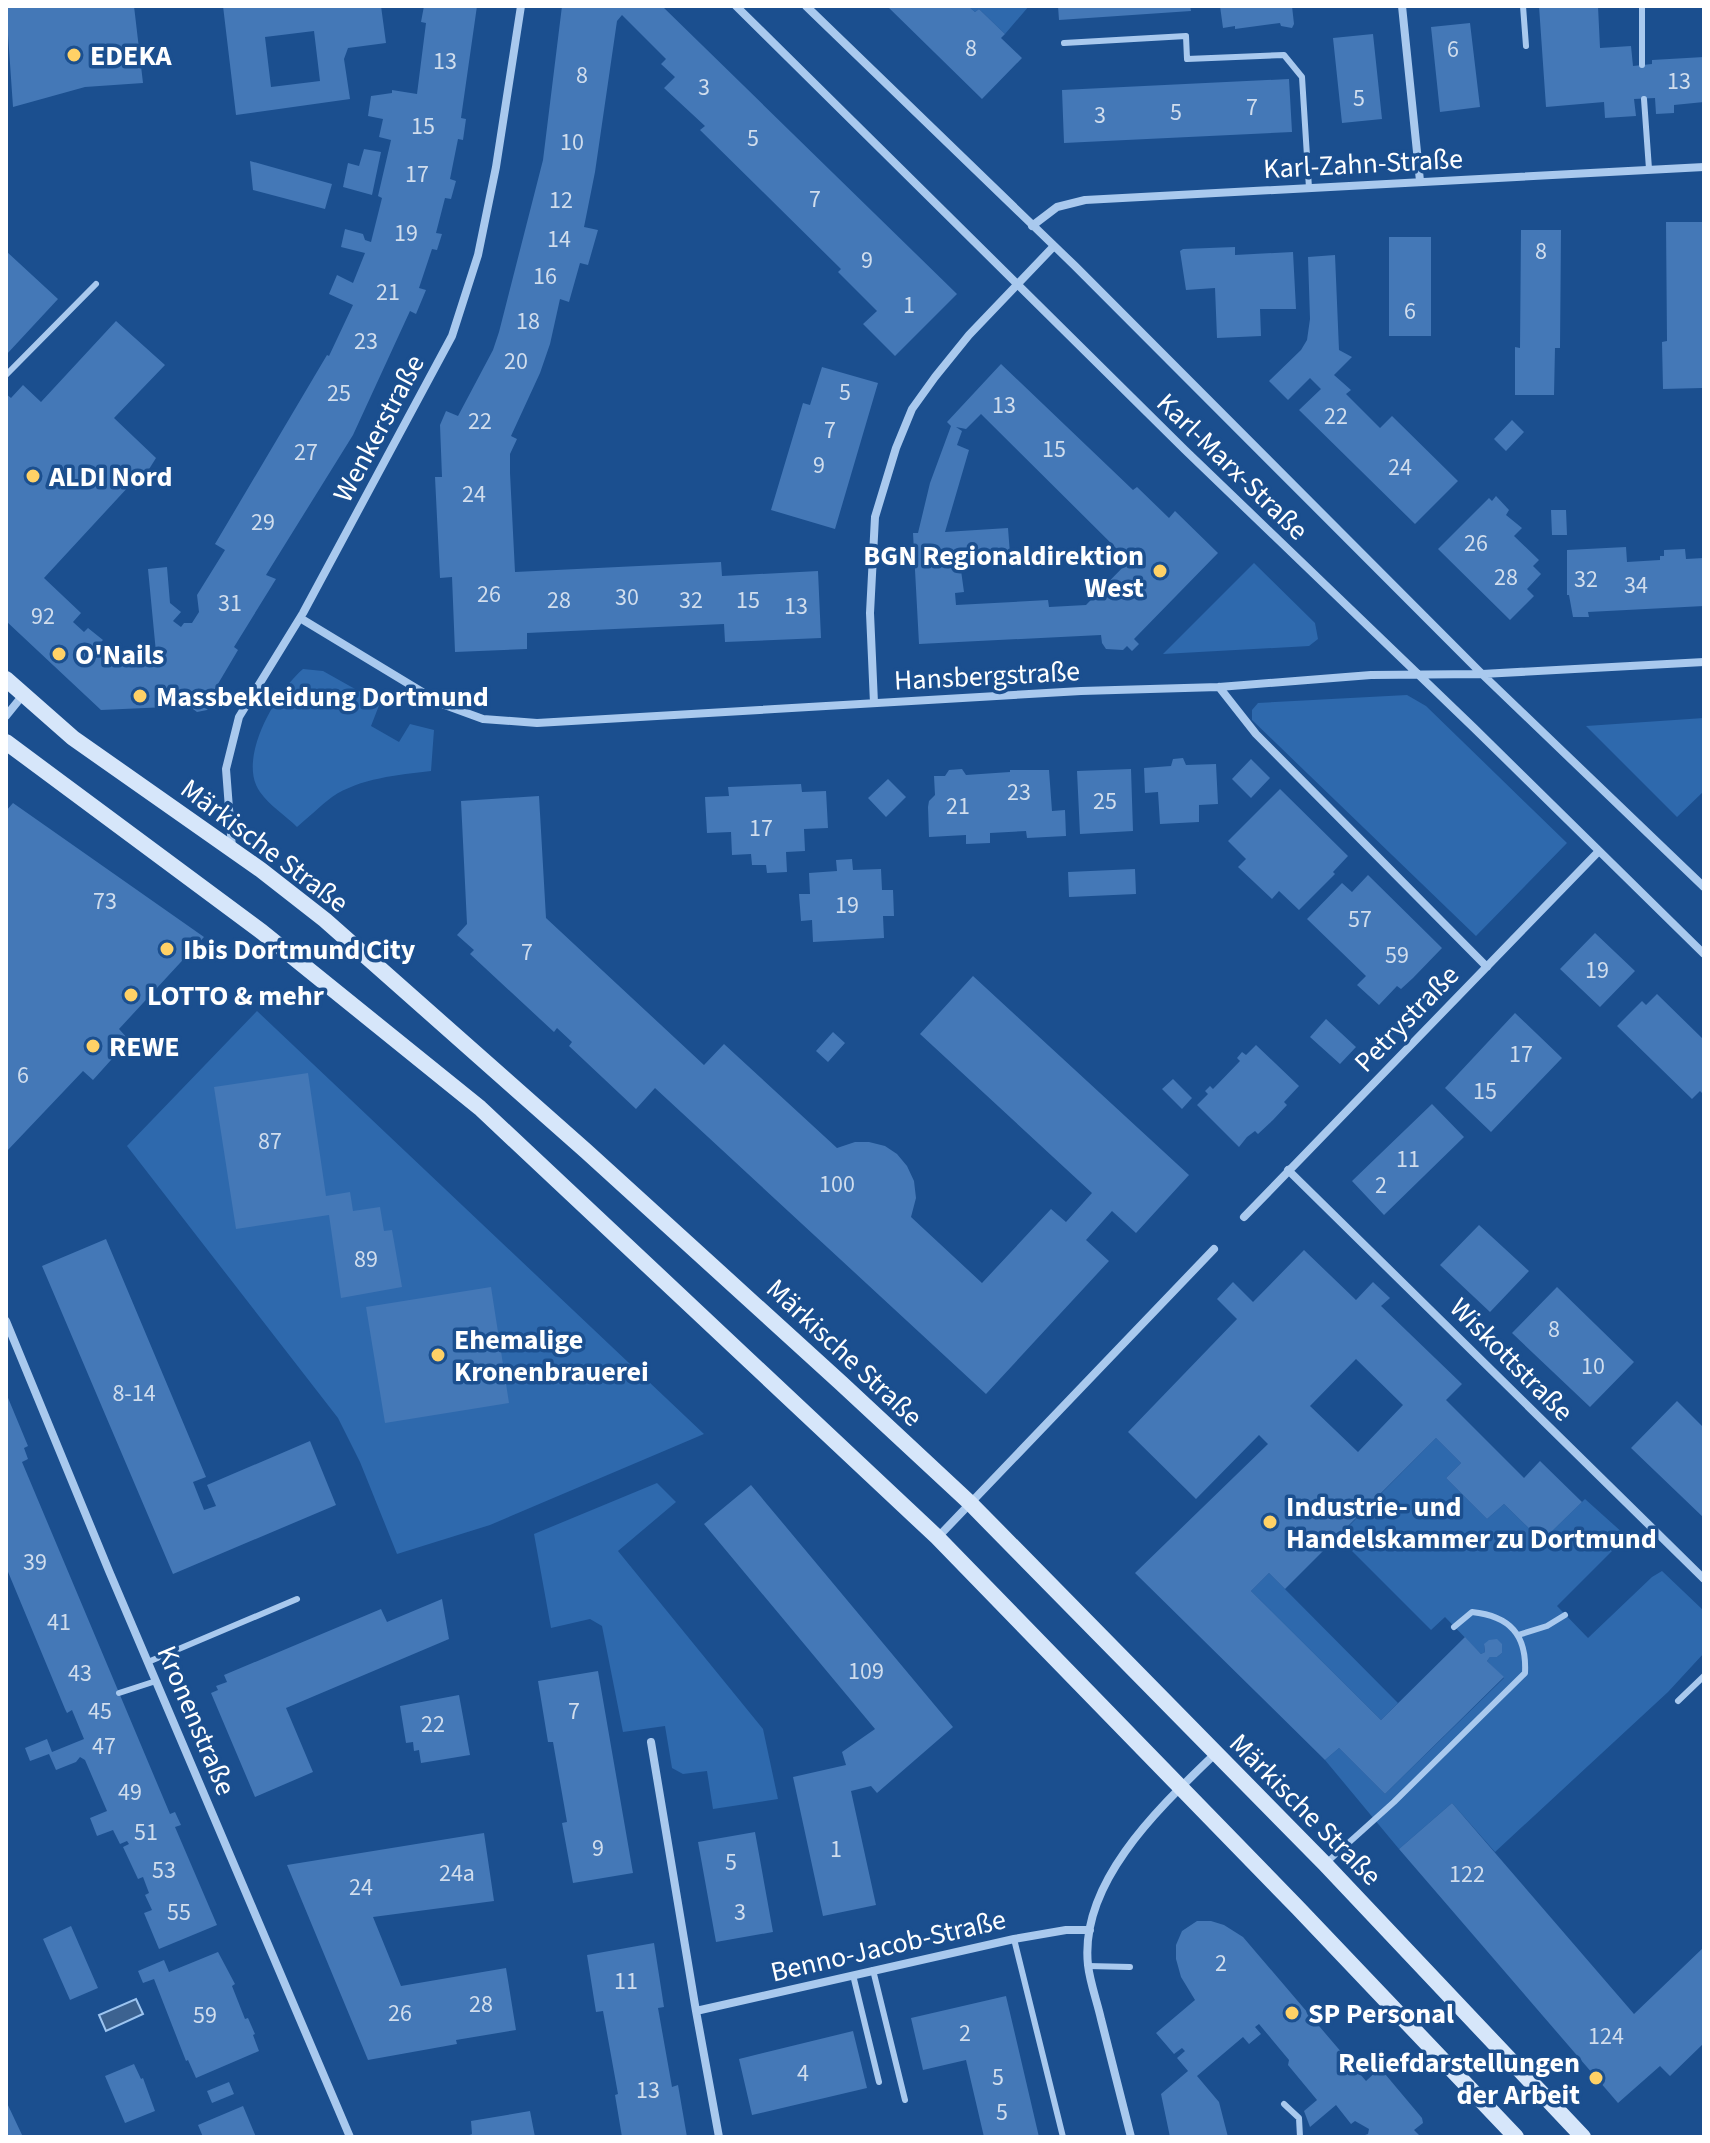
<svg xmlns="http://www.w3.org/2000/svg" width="1710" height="2143" font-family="'Source Sans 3',sans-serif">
<rect width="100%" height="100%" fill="#1b4f8f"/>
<path fill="#2e69ad" d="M968,6H1029L1005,34L979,9L975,12Z
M1254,563L1315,623L1318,639L1309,646L1163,654Z
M303,669L323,671L380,703L371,726L399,742L410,724L434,730L431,771C398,775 360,778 332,797C320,806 309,817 297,827C286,816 269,805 260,792C236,759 277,691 303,669Z
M1407,695L1426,706L1567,843L1476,936L1252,720V710L1258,703Z
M1704,718V791L1677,817L1586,726Z
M257,1011L704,1434L490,1525L397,1554L360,1462L338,1418L127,1146Z
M1436,1438L1461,1463L1446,1478L1487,1519L1504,1504L1542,1541L1585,1499L1624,1534L1616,1547L1557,1606L1588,1638L1652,1577L1662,1571L1704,1611V1653L1668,1692L1495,1852L1452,1803L1399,1849L1325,1760L1339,1748L1385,1794L1504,1678L1487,1661L1490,1657H1497L1502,1653V1645H1484L1485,1652L1481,1654L1445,1617L1431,1630L1338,1537Z
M657,1483L676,1502L618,1551L763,1729L778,1799L713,1809L707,1771L683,1774L672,1768L665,1726L623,1732L602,1626L590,1619L551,1628L534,1534Z
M1269,1573L1398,1703L1381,1720L1251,1591Z"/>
<path fill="#3c6290" stroke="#9cc4f0" stroke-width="2" d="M136,1999L143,2014L106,2031L99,2015Z"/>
<path fill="#4478b7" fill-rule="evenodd" d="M6,6H134L143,83L85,87L13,107Z
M223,6H381L386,43L348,48L344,59L350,99L236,115ZM314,31L320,81L271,87L265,37Z
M424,6H477L461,118L466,119L463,140L458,139L450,179L456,181L451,199L445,198L436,233L442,234L437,250L432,249L419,288L426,290L416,314L410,311L353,435L266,575L276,579L234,647L238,650L212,694L213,702L207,710L197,712L189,706L101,710L6,621V394L11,398L23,385L41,402L116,321L165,365L114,418L156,458L136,490L130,485L44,578L81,613L73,622L84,632L88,628L103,640L98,645L108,654L115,646L134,665L157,663L148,569L167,567L170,603L181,612L173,621L181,627L184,623H192L199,612L197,595L225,550L215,544L327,355L329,356L353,305L329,294L337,275L353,283L365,253L341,247L345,229L363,234L365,240L371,242L382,198L378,196L391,140L379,137L383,119L368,116L371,96L392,93V90L417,94L426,23L421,22Z
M562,6H662L957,294L895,356L863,324L877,311L838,272L841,269L700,130L705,126L664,88L675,77L661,64L666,59L622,15L617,21L595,172L584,227L598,230L588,265L580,263L569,302L560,299L550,344L540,373L511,436L517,439L510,454V473L515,572L721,562L722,576L818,571L821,638L725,642L724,624L527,633V649L455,652L452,577L440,578L435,477H442L440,425L446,411L458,416L493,350L499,332L543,160Z
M887,6H968L975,12L979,9L1005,34L1001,38L1022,58L982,99Z
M1058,6H1190L1191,11L1059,20Z
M1220,6H1292L1294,24L1292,28L1281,26L1280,23L1235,29V26L1223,28Z
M1539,6H1598L1600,48L1631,46L1633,66L1652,64V60L1704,57V102L1674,105V113L1656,114L1655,98L1634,99L1636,116L1605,118L1604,102L1546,107Z
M1470,23L1480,107L1440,112L1431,27Z
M1373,34L1382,119L1342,123L1333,38Z
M1289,79L1292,132L1064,143L1062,90Z
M364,149L381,152L372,195L343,187L348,163L359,166Z
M250,161L332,184L325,209L253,190Z
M1666,222H1704L1702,388L1663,389L1662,342L1667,341Z
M1521,230H1561L1560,348H1555L1554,395H1515V347L1520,348Z
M1389,237H1431V336H1389Z
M1235,247V255L1293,252L1296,309H1260L1261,336L1217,338L1215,288L1186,290L1180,251L1183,249Z
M6,251L58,299L6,355Z
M1335,255L1339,350L1352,357L1334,375L1351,390L1346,394L1380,428L1392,416L1458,481L1415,524L1299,410L1321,389L1310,378L1288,400L1269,381L1301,350L1307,340L1310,319L1308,257Z
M1001,364L1133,490L1137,487L1169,518L1175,511L1218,553L1134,639L1139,644L1132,651L1127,646L1123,650L1106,649L1102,643L1101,635L919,644L913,533H918L930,483L951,426L947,422ZM981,414L1129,561L1086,605L1049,607L1048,600L956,605L955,593L964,592L959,556L1010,554L1008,528L945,532L969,450L957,445L962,431L956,427L966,429Z
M822,367L878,383L835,529L771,510L803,403L810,405Z
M1512,420L1524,432L1506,451L1494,439Z
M1496,496L1509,510L1506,515L1522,528L1514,536L1539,560L1533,566L1541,574L1527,589L1534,596L1510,620L1438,549L1489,498L1492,501Z
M1551,510H1566L1567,535H1552Z
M1626,547L1627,562L1660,560V556H1664V550L1685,549L1686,559L1704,558V606L1588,612L1589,617H1573L1569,595H1567V550Z
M1183,758L1186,765L1216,764L1218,804L1199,805V822L1160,824L1158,792L1145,793L1144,768L1171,766L1173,759Z
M1251,759L1270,778L1251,798L1232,779Z
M962,769L966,775L1010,772V770H1049L1052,811L1065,810L1066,836L1027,838L1026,831L990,833V843L966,844V835L929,837L928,807L929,801L935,795L934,776H945L949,770Z
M1131,769L1133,831L1080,834L1077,771Z
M888,779L906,797L886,817L868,798Z
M801,784L802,792L826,791L828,828L804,829L805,851L786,852L787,872L767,873L766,865H752L751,854L732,855L731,832L707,833L705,797L729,796L728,787Z
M1280,789L1348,856L1333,872L1335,874L1299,910L1279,891L1272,899L1238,867L1246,859L1228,841Z
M539,796L546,918L704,1065L724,1044L837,1148L855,1142H869L885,1146L897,1154L907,1166L914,1181L916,1198L911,1217L982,1283L1051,1209L1066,1222L1092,1193L920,1034L973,976L1189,1175L1136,1233L1112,1211L1086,1240L1109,1261L986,1394L655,1088L636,1109L569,1046L572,1042L557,1028L554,1032L470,954L474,950L457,935L467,924L461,801Z
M13,803L204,937L119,1029L129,1040L93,1080L83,1071L6,1152V811Z
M852,859L853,870L881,869L882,890H893L894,916H883L884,938L813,942L812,920L801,921L799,894H810L809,873L837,871L836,860Z
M1135,869L1136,894L1069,897L1068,872Z
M1368,875L1442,948L1413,978L1401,989L1397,986L1379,1005L1357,985L1366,976L1307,919L1342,883L1352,892Z
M1595,933L1635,971L1600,1007L1560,969Z
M1657,994L1704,1040V1095L1700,1091L1692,1099L1617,1026L1642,1001L1646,1005Z
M1515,1013L1562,1058L1491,1132L1445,1088Z
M1326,1019L1356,1047L1340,1064L1310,1037Z
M833,1032L845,1043L828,1062L816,1051Z
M1256,1045L1299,1086L1284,1102L1287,1105L1273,1120L1258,1134L1255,1131L1247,1137L1239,1147L1197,1105L1208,1094L1205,1091L1210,1086L1213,1089L1240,1061L1237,1058L1242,1052L1246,1055Z
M308,1073L326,1196L350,1192L353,1211L380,1207L384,1231L392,1230L402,1287L341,1298L329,1215L236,1229L214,1087Z
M1173,1079L1192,1098L1182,1109L1162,1089Z
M1432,1104L1464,1137L1384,1215L1352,1181Z
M1479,1225L1529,1271L1490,1312L1440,1265Z
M106,1239L206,1477L193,1482L204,1510L216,1506L207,1485L310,1441L336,1505L173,1574L42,1266Z
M1304,1250L1356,1300L1373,1282L1390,1298L1381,1306L1462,1384L1446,1400L1524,1478L1540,1461L1582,1502L1542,1541L1504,1504L1487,1519L1446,1478L1461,1463L1436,1438L1285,1589L1269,1573L1251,1591L1381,1720L1465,1637L1481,1654L1485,1652L1484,1644L1489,1640L1497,1639L1502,1644V1653L1497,1657H1490L1487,1661L1504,1677L1385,1794L1339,1748L1325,1760L1135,1573L1268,1444L1259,1435L1196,1499L1128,1432L1237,1319L1217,1299L1233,1282L1253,1302ZM1356,1359L1403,1405L1358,1452L1310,1406Z
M491,1287L509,1403L385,1423L366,1307Z
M1557,1287L1634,1362L1590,1407L1512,1333Z
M6,1393L28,1446L24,1448L28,1459L22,1462L170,1814L175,1812L181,1825L175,1827L217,1925L159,1949L144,1913L152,1910L145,1895L149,1893L143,1877L138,1879L123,1847L129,1844L127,1841L120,1844L113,1830L97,1836L90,1818L107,1811L85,1760L80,1757L76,1762L56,1770L49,1754L30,1761L25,1748L47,1739L52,1752L84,1739L72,1710L67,1713L65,1709L6,1567Z
M1677,1401L1704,1428V1518L1631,1448Z
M751,1485L953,1727L877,1793L871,1786L851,1791L876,1905L823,1916L793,1777L846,1765L842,1752L875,1729L704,1524Z
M442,1599L449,1639L286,1708L313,1772L255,1797L211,1693L218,1690L216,1686L227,1682L224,1675L381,1609L387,1622Z
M598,1671L633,1873L573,1883L562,1823L567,1822L553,1742H548L538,1681Z
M459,1695L470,1755L421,1763L419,1750L414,1751L413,1742L406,1743L400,1706Z
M1452,1803L1634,2014L1704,1947V2043L1670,2076L1660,2066L1618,2103L1399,1849Z
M755,1832L773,1932L716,1942L698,1842Z
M484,1833L494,1901L373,1917L401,1986L506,1968L516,2030L456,2040L457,2044L368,2060L287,1865Z
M1197,1921H1211L1224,1925L1243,1937L1366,2081L1380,2068L1422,2118L1423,2123L1414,2130L1421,2137H1359L1368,2134L1369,2129L1355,2121L1351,2124L1336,2105L1310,2127L1304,2111L1317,2100L1288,2065L1289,2060L1259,2024L1255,2027L1261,2034L1249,2044L1243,2037L1197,2076L1219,2102L1228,2137H1170L1161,2094L1188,2071L1177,2058L1185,2051L1182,2048L1174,2054L1156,2033L1195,2000L1181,1977L1176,1959V1945L1182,1931Z
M71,1926L98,1988L70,2000L43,1939Z
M654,1943L664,2007L658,2008L672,2087L678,2085L687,2137H622L615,2095L618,2094L603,2011L596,2012L587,1955Z
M218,1952L235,1984L232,1986L245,2019L248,2018L255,2034L253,2035L259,2051L196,2078L188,2060L186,2061L154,1979L143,1983L138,1971L164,1960L169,1972Z
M1006,1996L1018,2047L1039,2137H984L966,2060L923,2070L911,2018Z
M853,2031L867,2088L752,2115L739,2059Z
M134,2064L141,2079L143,2078L155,2111L125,2123L105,2076Z
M229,2082L234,2094L212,2103L207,2091Z
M6,2101L23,2137H6Z
M243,2106L256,2137H203L198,2125Z
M530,2111L535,2137H464L472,2134L471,2121Z"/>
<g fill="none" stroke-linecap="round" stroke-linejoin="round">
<path stroke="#a9c9ee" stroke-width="6" d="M1523,6L1526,46
M1064,43L1186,36L1187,59L1284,55L1302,77L1309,188
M1642,65V6
M1644,99L1649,169
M6,375L96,284
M1518,1635L1547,1626L1565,1615
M148,1662L297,1599
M119,1693L156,1681
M1678,1701L1704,1676
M1325,1864L1394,1802L1525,1673C1527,1635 1510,1616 1472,1612L1454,1627
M1014,1939L1063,2137
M1088,1966L1130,1967
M873,1970L905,2100
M853,1975L879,2082
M1284,2104L1299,2118L1300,2137"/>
<path stroke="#a9c9ee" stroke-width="8" d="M736,6L1185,450L1474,728L1704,954
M806,6L1075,266L1482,674L1704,887
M1402,6L1420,181
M1032,226L1057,207L1085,200L1704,167
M300,618L442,704L483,719L537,723L1081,691L1219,687L1371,675L1482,674L1704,662
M1219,687L1256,734L1487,967
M874,703L870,613L875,517L896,448L912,409L935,377L969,335L1054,246
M6,716L23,695
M232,848L226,769L239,717L303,613L452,336L478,255L496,167L521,6
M1288,1170L1704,1579
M1244,1217L1599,851
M6,1321L109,1571L350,2137
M938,1537L1214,1249
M651,1742L696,2011L1014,1939L1066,1930H1090
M696,2011L719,2137
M1131,2137C1121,2098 1111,2058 1101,2019C1097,2001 1090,1983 1088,1965C1079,1882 1160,1807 1215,1754"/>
<path stroke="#d6e6fa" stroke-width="16" d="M6,679L73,738L261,870L325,920L586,1151L841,1383L970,1503L1325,1864L1583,2137
M6,742L262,932L480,1108L937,1537L1298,1908L1516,2137"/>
</g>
<g fill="#ffd166" stroke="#1b4f8f" stroke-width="3">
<circle cx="74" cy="55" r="8"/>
<circle cx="33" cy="476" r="8"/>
<circle cx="1160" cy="571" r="8"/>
<circle cx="59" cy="654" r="8"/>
<circle cx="140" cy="696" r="8"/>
<circle cx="167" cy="949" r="8"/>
<circle cx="131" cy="995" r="8"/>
<circle cx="93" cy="1046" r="8"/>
<circle cx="438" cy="1355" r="8"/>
<circle cx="1270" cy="1522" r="8"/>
<circle cx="1292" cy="2013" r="8"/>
<circle cx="1596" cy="2078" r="8"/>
</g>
<g text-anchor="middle" stroke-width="7" stroke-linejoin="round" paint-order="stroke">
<g font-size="24" fill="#d0dded">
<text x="971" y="56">8</text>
<text x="1453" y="57">6</text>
<text x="445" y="69">13</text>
<text x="582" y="83">8</text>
<text x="1679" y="89">13</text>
<text x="704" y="95">3</text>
<text x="1359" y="106">5</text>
<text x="1252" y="115">7</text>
<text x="1176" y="120">5</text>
<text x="1100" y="123">3</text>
<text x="423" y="134">15</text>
<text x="753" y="146">5</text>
<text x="572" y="150">10</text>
<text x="417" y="182">17</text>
<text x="815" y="207">7</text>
<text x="561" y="208">12</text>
<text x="406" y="241">19</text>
<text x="559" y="247">14</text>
<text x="1541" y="259">8</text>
<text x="867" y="268">9</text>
<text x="545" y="284">16</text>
<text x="388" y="300">21</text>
<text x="909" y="313">1</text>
<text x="1410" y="319">6</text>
<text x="528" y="329">18</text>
<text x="366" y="349">23</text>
<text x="516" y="369">20</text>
<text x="845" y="400">5</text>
<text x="339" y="401">25</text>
<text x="1004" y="413">13</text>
<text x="1336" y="424">22</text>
<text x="480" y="429">22</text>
<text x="830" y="438">7</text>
<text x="1054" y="457">15</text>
<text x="306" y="460">27</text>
<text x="819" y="473">9</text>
<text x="1400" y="475">24</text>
<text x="474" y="502">24</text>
<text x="263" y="530">29</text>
<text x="1476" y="551">26</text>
<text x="1506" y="585">28</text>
<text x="1586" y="587">32</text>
<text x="1636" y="593">34</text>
<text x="489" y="602">26</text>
<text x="627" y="605">30</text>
<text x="559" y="608">28</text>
<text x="691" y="608">32</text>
<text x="748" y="608">15</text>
<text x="230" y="611">31</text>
<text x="796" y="614">13</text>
<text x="43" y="624">92</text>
<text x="1019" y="800">23</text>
<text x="1105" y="809">25</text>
<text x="958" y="814">21</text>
<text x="761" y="836">17</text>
<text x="105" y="909">73</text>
<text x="847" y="913">19</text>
<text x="1360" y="927">57</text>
<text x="527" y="960">7</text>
<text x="1397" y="963">59</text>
<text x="1597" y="978">19</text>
<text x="1521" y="1062">17</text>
<text x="23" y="1083">6</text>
<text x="1485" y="1099">15</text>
<text x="270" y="1149">87</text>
<text x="1408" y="1167">11</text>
<text x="837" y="1192">100</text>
<text x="1381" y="1193">2</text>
<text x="366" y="1267">89</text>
<text x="1554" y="1337">8</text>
<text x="1593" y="1374">10</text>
<text x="134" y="1401">8-14</text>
<text x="35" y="1570">39</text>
<text x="59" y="1630">41</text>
<text x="866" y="1679">109</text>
<text x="80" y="1681">43</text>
<text x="100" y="1719">45</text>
<text x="574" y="1719">7</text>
<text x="433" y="1732">22</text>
<text x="104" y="1754">47</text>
<text x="130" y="1800">49</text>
<text x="146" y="1840">51</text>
<text x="598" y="1856">9</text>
<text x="836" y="1857">1</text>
<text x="731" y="1870">5</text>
<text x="164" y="1878">53</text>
<text x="457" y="1881">24a</text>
<text x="1467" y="1882">122</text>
<text x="361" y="1895">24</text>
<text x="179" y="1920">55</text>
<text x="740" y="1920">3</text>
<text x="1221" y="1971">2</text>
<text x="626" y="1989">11</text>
<text x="481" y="2012">28</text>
<text x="400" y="2021">26</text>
<text x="205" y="2023">59</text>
<text x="965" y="2041">2</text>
<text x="1606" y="2044">124</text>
<text x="803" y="2081">4</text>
<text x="998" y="2085">5</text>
<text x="648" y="2098">13</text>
<text x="1002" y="2120">5</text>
</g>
<g font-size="28" font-weight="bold" fill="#fff" stroke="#1b4f8f" text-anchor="start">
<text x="90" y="65">EDEKA</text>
<text x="49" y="486">ALDI Nord</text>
<text x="1144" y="565" text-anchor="end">BGN Regionaldirektion<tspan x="1144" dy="32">West</tspan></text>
<text x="75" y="664">O'Nails</text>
<text x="156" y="706">Massbekleidung Dortmund</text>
<text x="183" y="959">Ibis Dortmund City</text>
<text x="147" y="1005">LOTTO &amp; mehr</text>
<text x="109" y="1056">REWE</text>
<text x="454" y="1349">Ehemalige<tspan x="454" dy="32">Kronenbrauerei</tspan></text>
<text x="1286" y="1516">Industrie- und<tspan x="1286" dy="32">Handelskammer zu Dortmund</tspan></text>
<text x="1308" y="2023">SP Personal</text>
<text x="1580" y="2072" text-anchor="end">Reliefdarstellungen<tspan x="1580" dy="32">der Arbeit</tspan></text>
</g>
<g font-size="28" fill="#fff" stroke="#1b4f8f">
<text transform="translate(1363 163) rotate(-3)" y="10">Karl-Zahn-Straße</text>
<text transform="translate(378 428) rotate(-62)" y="10">Wenkerstraße</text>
<text transform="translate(1233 466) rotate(44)" y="10">Karl-Marx-Straße</text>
<text transform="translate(987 675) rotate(-3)" y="10">Hansbergstraße</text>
<text transform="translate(265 845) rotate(37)" y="10">Märkische Straße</text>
<text transform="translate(1406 1018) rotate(-46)" y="10">Petrystraße</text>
<text transform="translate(845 1352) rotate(43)" y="10">Märkische Straße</text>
<text transform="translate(1512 1359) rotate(45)" y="10">Wiskottstraße</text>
<text transform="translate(197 1720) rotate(67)" y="10">Kronenstraße</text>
<text transform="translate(1306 1809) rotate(45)" y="10">Märkische Straße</text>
<text transform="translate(888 1945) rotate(-13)" y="10">Benno-Jacob-Straße</text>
</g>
</g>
<rect width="1710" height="2143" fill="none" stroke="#ffffff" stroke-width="16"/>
</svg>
